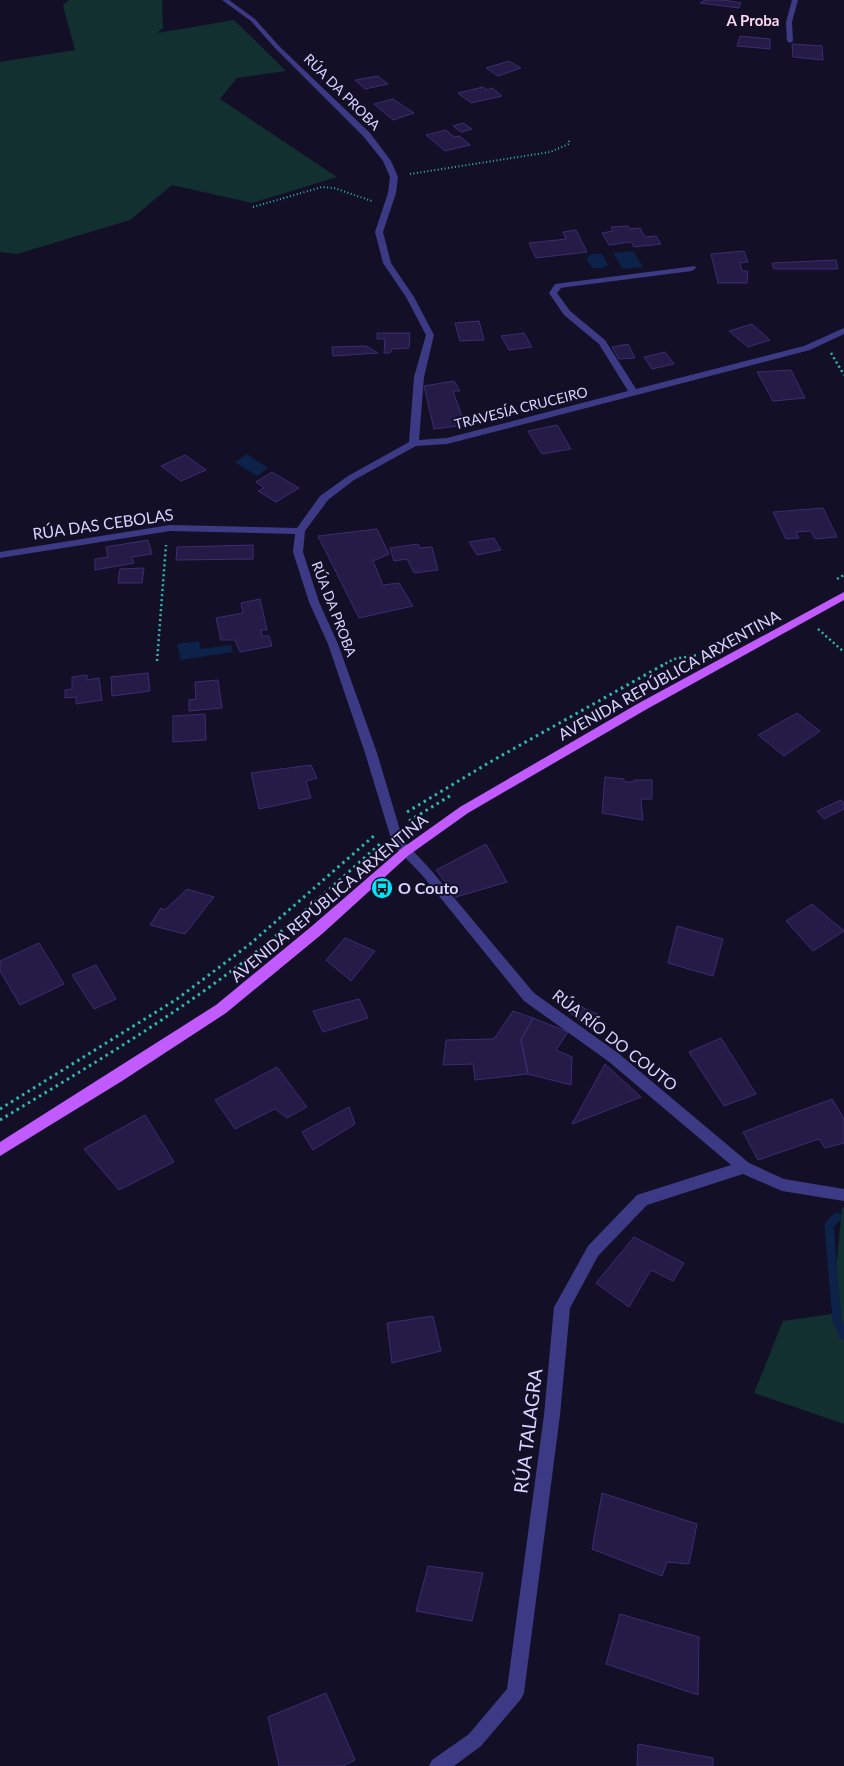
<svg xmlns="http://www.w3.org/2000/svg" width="844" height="1766" font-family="Lato,sans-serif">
<rect width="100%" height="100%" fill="#130f26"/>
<path fill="#12302f" d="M69,0H162L163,28L157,33L234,20L286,71L237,78L220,99L337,177L252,203L172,185L130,220L17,254L0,252V62L75,50L63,5Z
M842,1207L844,1208V1424L754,1393L783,1321L832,1314Z"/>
<path fill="#0c2248" d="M633,251L643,267L623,269L613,253Z
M591,254H602L608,265L603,268H592L586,259Z
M247,454L268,468L257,476L235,462Z
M199,641L201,649L231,645L233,652L181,660L177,644Z"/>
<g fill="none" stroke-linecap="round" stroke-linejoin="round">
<path stroke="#0c2248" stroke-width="9" d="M837,1217L829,1225L837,1320L844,1336"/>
</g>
<path fill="#241b47" stroke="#3b2d73" d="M705,0H724L741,3L739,8L700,3Z
M740,36L770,39V49L737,46Z
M792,44L822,46L823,60L793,57Z
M509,61L521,68L498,76L486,68Z
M378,76L388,84L365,89L355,80Z
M483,87L487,90L492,88L502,96L471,103L458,93Z
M393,99L414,113L393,120L374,104Z
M463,123L472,129L461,132L453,126Z
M446,130L454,137L460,136L470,145L445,151L426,135Z
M628,226L630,229L640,228L645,237L656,236L661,244L634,247L631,242L609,245L602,233L613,231L611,227Z
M576,230L587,252L536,258L529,243L566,239L563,232Z
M744,251L748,262L740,263L742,271H748L747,283H718L711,254Z
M836,260L838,269H774L772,263Z
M479,321L484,340L460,341L455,323Z
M752,324L770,340L748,347L729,331Z
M377,333H410L409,348L392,349L390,353H384L385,339H377Z
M524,333L532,347L509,350L501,336Z
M628,344L635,358L619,359L612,347Z
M366,346L378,353L333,356L332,347Z
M665,352L674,364L652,369L644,357Z
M791,370L805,398L773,401L757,372Z
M454,381L460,391H453L465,425L434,429L424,386Z
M557,425L571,449L542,454L528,431Z
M185,455L206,470L181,481L161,466Z
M272,472L299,488L276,502L258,491L264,488L256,482Z
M823,508L837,537L815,539L811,531L796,532L799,538L786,539L773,512Z
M377,529L389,554L373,561L383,585L399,583L413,606L359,618L318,536Z
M494,538L501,550L477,555L469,542Z
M148,540L152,554L132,557L134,563L95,570V559L108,557L106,547Z
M418,544L420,548L432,547L438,570L414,573L407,559L394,561L390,548Z
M253,545V559L176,560L177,547Z
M144,568L142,583H118L120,569Z
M260,599L267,630H261L262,636H269L272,646L240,652L235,640H221L216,618L243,613L241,603Z
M148,673L150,691L112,696L111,677Z
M87,675V680L99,678L102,700L76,704V697L65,698V690L72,689V677Z
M218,680L222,708L189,711V700L196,699L195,682Z
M797,713L820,731L784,756L758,735Z
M205,714L206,740L173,742V716Z
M311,765L317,778L306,781L311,798L259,809L251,773Z
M605,777L624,779V782H633L634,780H652V799H641L643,820L602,813Z
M841,800L844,803V809L824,819L817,811Z
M486,844L507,882L456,897L436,870Z
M187,889L214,897L185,934L150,925L161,908L165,910Z
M812,904L844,931L813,951L786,921Z
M677,926L723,939L713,976L668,963Z
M345,938L375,951L351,981L326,960Z
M39,943L64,984L20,1005L0,971V961Z
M96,965L116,999L94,1009L72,975Z
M562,998L599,1015L598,1034L558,1004Z
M359,999L368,1018L323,1032L313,1011Z
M513,1011L533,1018L521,1040L528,1074L475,1080L473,1064L443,1065L446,1040L494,1039Z
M533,1018L568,1032L556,1050L572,1057L571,1085L528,1074L521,1040Z
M721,1038L756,1094L724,1106L689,1052Z
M605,1064L641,1097L572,1124Z
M277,1067L307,1107L287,1118L275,1109L235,1129L215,1100Z
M832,1099L844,1119V1143L825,1148L819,1139L758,1160L743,1132Z
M349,1107L355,1124L313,1150L302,1132Z
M145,1115L174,1162L119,1190L84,1149Z
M634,1237L684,1263L673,1281L651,1270L629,1307L596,1283Z
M433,1316L441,1351L392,1363L387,1323Z
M602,1493L697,1524L689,1564L667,1562L662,1576L592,1549Z
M428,1566L483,1573L472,1621L416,1611Z
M620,1614L699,1637L698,1695L606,1664Z
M326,1693L355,1760L343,1766H279L268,1717Z
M638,1744L713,1758V1766H637Z"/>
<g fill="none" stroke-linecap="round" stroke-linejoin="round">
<path stroke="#2fb8b0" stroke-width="2" stroke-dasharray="1 2.5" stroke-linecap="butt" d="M410,174L550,152L569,144V140
M253,207L322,187L334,188L372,201"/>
<path stroke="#2fb8b0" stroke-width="2.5" stroke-dasharray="2 3" stroke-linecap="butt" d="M831,353L844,375
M837,579L844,575
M818,629L844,652
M157,661L166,545
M661,666L674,659L697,655"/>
<path stroke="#2fb8b0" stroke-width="3" stroke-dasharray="2.5 4" stroke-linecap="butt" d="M407,812L490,762L663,665
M409,821L453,794
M0,1109L177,999L250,944L376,834
M0,1120C73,1076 146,1033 215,983C274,941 327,891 381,843"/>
<path fill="#3d3a85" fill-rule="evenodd" d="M222,0H229L255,19L279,46L370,133L391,161L398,177L396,193L383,232L391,263L414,297L434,335L424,377L419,440L447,438L628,391L599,344L564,315L549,293L555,284L695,266L696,268L692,271L567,287L561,288L557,293L570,311L605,340L636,389L804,346L844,328V334L810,350L447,444L416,446L354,480L328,500L305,531L303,552L319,602L338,644L377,753L403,840L430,869L534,993L618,1053L749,1163L784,1179L844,1189V1201L782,1191L743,1174L647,1205L598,1256L570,1308L560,1415L524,1693L521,1699L481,1746L454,1766H429L432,1760L469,1734L507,1689L544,1415L554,1307L557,1302L588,1246L637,1195L731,1165L608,1061L524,1001L422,875L393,845L365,753L328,644L309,602L293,552L295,534L170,531L0,558V552L170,525L297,528L320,496L348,476L409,442L414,377L426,335L406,297L383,263L375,232L388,193L390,177L383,161L364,137L275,48L251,21Z
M792,0H798L792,22L793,41L790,43L787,41L786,22Z"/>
<path fill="#c25bff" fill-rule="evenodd" d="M844,592V600L647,709L468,813L409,855L322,934L226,1013L122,1081L0,1156V1142L216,1005L312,926L401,849L460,807L639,703Z"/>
</g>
<defs>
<g id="bus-disc" transform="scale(1.125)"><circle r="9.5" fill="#00e5ff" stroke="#130f26"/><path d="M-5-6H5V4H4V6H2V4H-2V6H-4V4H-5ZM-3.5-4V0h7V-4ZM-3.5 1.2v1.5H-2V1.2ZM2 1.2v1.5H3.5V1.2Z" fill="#111"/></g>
</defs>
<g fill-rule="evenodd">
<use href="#bus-disc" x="382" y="888"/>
</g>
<g text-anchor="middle" stroke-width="4" stroke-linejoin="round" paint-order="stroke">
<g font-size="14" fill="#d9d4ff" stroke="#130f26">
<text transform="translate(342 92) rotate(45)" y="5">RÚA DA PROBA</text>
<text transform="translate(521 408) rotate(-14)" y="5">TRAVESÍA CRUCEIRO</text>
<text transform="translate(334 609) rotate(69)" y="5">RÚA DA PROBA</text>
</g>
<g font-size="15" font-weight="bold" fill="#ffd6f0" stroke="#130f26">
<text x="753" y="26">A Proba</text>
</g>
<g font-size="16" fill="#d9d4ff" stroke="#130f26">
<text transform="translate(103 524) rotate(-8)" y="6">RÚA DAS CEBOLAS</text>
<text transform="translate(669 675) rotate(-29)" y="6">AVENIDA REPÚBLICA ARXENTINA</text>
<text transform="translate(329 898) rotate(-40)" y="6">AVENIDA REPÚBLICA ARXENTINA</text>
<text transform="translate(615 1040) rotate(38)" y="6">RÚA RÍO DO COUTO</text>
</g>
<g font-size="16" font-weight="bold" fill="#d9d4ff" stroke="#130f26" text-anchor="start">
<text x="398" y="894">O Couto</text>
</g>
<g font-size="19" fill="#d9d4ff" stroke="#130f26">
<text transform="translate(528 1431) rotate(-83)" y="7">RÚA TALAGRA</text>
</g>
</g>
</svg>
